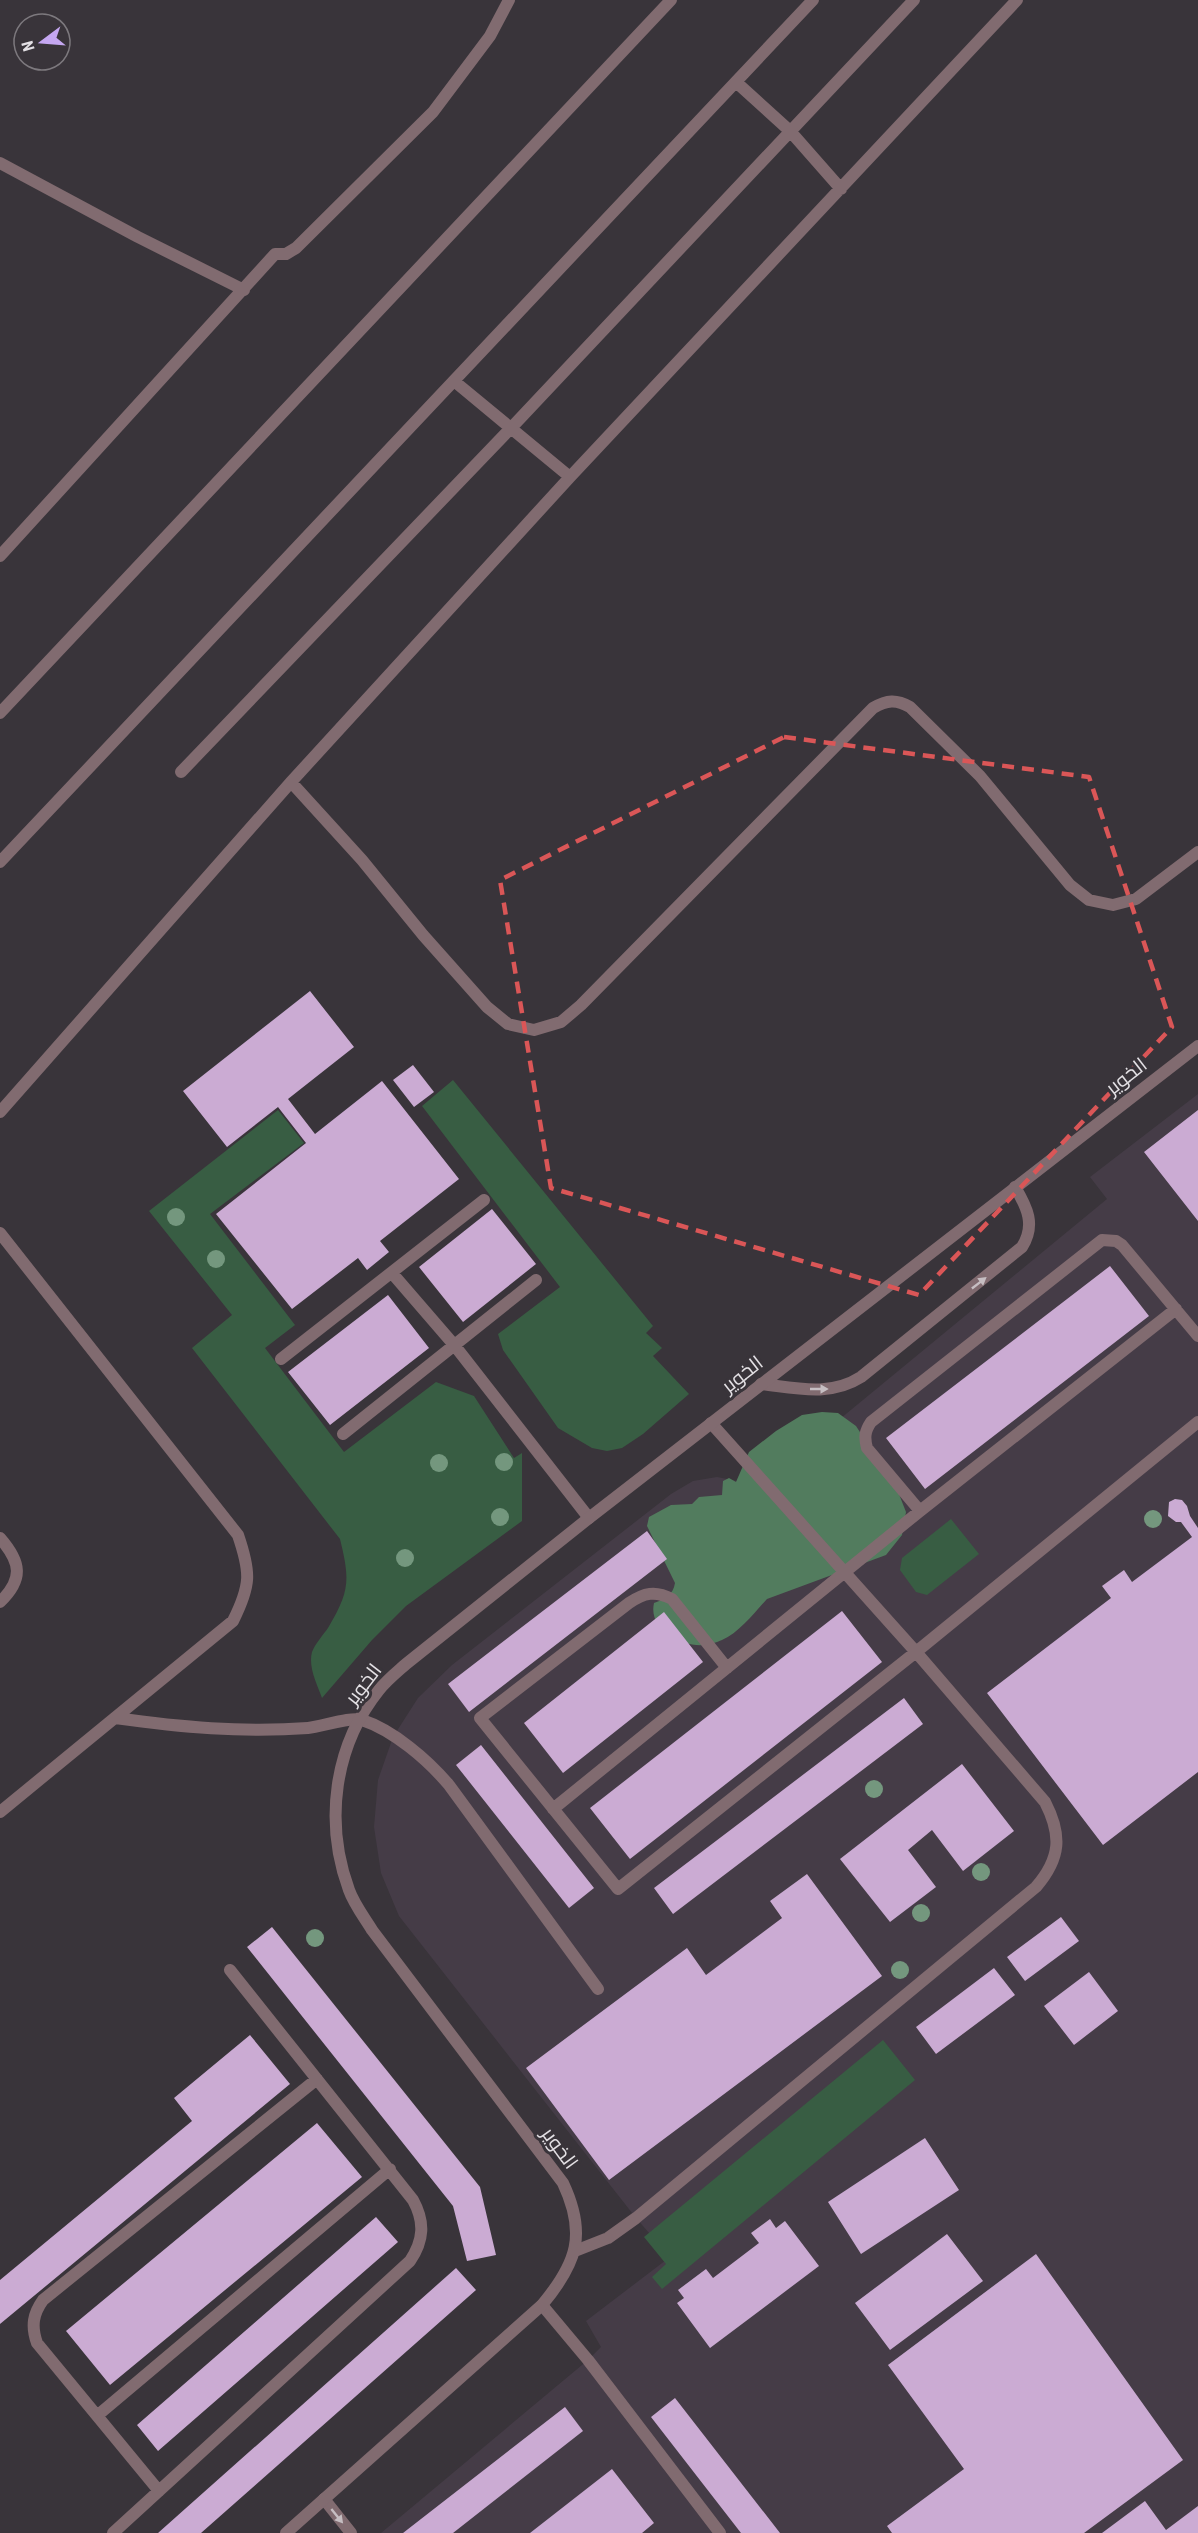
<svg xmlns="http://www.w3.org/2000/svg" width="1198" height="2533" font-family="'Roboto Condensed',Cairo,sans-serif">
<rect width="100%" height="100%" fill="#39343a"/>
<path fill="#453c47" d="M1198,1094V2533H381L588,2360L601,2347L586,2321L670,2257L636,2218L399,1916L381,1873L374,1827L378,1780L393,1737L418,1698L452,1665L671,1494L693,1481L717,1477L742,1482L778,1470L1107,1199L1090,1177Z"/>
<path fill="#385d43" d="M453,1080L653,1326L646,1333L662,1348L653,1356L689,1394L643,1434L622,1448L607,1451L592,1448L558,1428L503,1350L498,1334L560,1287L422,1106Z
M278,1110L304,1143L210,1214L295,1325L265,1348L344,1452L436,1382L474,1396L514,1458L522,1453V1521L406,1606L372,1640L322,1698C317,1684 308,1667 312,1652C315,1644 323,1635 328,1628C350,1591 350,1580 340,1539L192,1348L232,1315L149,1211Z
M951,1519L979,1554L927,1595L916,1592L900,1570L902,1558Z
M883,2040L915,2080L662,2289L652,2277L666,2264L644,2237Z"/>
<path fill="#527c5e" d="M822,1412L838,1413L856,1426L897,1489L906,1512L902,1535L886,1555L767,1599C755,1612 739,1633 722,1640C717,1642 709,1645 704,1645C680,1647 648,1629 654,1603C665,1599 673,1595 675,1583L647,1526L649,1517L671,1505L692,1504L699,1497L722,1495L723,1481L729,1478L736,1482L749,1452L776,1431L802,1415Z"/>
<path fill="#cbabd3" d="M310,991L354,1047L288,1099L315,1134L382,1081L459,1179L380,1241L389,1252L367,1270L358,1258L292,1309L216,1214L306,1143L278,1107L227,1147L183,1091Z
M413,1065L434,1092L414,1107L393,1080Z
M1198,1110V1221L1144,1152Z
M492,1209L536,1264L463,1322L419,1267Z
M1110,1266L1149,1316L925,1489L886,1438Z
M388,1295L429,1348L330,1425L288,1372Z
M1175,1499L1182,1500L1187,1506L1190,1516L1198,1528V1772L1103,1845L987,1693L1111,1598L1102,1586L1124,1570L1132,1582L1192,1537L1181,1522H1176L1168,1516L1169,1502Z
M647,1531L667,1559L469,1712L448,1684Z
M842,1611L882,1662L630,1859L590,1808Z
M664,1612L703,1662L563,1773L524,1723Z
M904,1698L923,1724L673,1914L654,1888Z
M481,1745L594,1888L569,1908L456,1765Z
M962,1764L1014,1831L963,1871L932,1830L908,1850L936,1887L890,1922L840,1859Z
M807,1874L882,1976L609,2180L526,2068L687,1948L706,1975L782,1918L770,1901Z
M1061,1917L1079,1941L1025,1981L1007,1957Z
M272,1927L480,2187L496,2255L467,2261L453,2206L247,1947Z
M994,1968L1015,1995L936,2054L916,2027Z
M1089,1972L1118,2011L1074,2045L1044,2006Z
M250,2035L290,2084L0,2324V2280L192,2121L174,2098Z
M317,2123L362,2177L110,2385L66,2331Z
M925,2138L959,2190L861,2254L828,2202Z
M376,2217L398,2242L158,2451L137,2425Z
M770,2219L776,2228L785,2221L819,2266L710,2348L677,2303L684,2298L678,2290L706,2269L713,2278L759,2243L751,2233Z
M947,2234L983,2281L890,2350L855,2303Z
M1036,2254L1183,2460L1084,2533H892L887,2526L964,2469L888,2365Z
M456,2268L476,2290L201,2533H158Z
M675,2398L780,2533H741L651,2417Z
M565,2407L583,2431L453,2533H403Z
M612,2469L654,2523L642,2533H530Z
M1145,2501L1166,2530L1198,2506V2533H1102Z"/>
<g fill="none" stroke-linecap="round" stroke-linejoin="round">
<path stroke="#816b70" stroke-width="12" d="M736,82L790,131L841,189
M0,163L138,237L244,290
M454,381L570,477
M0,556L275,254H286L296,248L433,112L490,36L509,0
M0,713L671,0
M181,772L511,428L914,0
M291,782L362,860L423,935L487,1007L508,1024L534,1030L561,1022L581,1005L873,708C887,700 896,699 910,707L980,776L1070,885L1089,900L1113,905L1136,899L1198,852
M0,862L813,0
M0,1112L291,782L570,477L1017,0
M0,1233L238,1535C251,1573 251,1585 233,1621L0,1812
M392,1273L455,1346L589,1518
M281,1359L484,1200
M761,1384C796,1388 830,1397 861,1377L1022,1247C1036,1225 1027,1207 1015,1187
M343,1434L536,1280
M920,1511L867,1448C864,1437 865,1431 871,1422L1102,1240L1116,1241L1122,1245L1198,1336
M0,1538C21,1562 24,1579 0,1602
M727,1668L672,1599C655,1590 644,1593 629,1603L480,1718L618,1889L916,1652L1198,1422
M115,1718C180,1727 242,1733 308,1728C321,1727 351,1716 362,1720C393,1730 428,1760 449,1785L598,1989
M553,1809L920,1511L1176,1309
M575,2251L608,2238L636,2218L1036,1887C1061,1858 1062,1835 1045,1802L916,1652L711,1423
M542,2305L588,2360L720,2533
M98,2415L390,2169
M159,2491L37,2343C31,2326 33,2314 43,2300L317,2079
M324,2499L351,2533
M113,2533L410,2261C424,2240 425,2222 413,2200L230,1970"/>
<path stroke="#816b70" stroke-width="12" d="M286,2533L542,2305C577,2263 587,2234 563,2183L372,1930C364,1917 354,1904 349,1890C324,1822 334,1746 379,1690C387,1680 397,1672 406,1664L589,1518L1198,1046"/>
</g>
<g fill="#74977e">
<circle cx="176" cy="1217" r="9"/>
<circle cx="216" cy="1259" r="9"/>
<circle cx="504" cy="1462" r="9"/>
<circle cx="439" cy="1463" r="9"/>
<circle cx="500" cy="1517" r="9"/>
<circle cx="1153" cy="1519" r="9"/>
<circle cx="405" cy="1558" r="9"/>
<circle cx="874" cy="1789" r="9"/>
<circle cx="981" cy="1872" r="9"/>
<circle cx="921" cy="1913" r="9"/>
<circle cx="315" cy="1938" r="9"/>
<circle cx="900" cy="1970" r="9"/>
</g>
<defs><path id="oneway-solid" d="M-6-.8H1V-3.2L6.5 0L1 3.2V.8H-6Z" transform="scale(1.5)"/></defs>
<g fill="#c6bec2">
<use href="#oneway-solid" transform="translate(979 1283) rotate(-38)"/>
<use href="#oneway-solid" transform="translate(819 1389)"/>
<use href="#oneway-solid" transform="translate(337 2516) rotate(51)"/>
</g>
<path fill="none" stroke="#da5657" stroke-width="4.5" stroke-dasharray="12 8" stroke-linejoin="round" d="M784,737L1089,777L1172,1027L919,1295L551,1188L500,880Z"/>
<g text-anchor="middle" stroke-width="6" stroke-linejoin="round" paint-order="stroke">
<g font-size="20" fill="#e4e1e5" stroke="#39343a">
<text transform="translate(1126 1076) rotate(-38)" y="7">الخوير</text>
<text transform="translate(742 1374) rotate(-38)" y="7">الخوير</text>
<text transform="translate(363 1684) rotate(-52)" y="7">الخوير</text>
<text transform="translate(560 2148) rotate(54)" y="7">الخوير</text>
</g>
</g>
<g transform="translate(42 42) rotate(254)"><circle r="28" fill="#39343a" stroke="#7d797e" stroke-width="1.5"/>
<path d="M0-4.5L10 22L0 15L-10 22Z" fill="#c5a7f1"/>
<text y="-9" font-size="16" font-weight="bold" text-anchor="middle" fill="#e4e1e5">N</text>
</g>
</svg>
